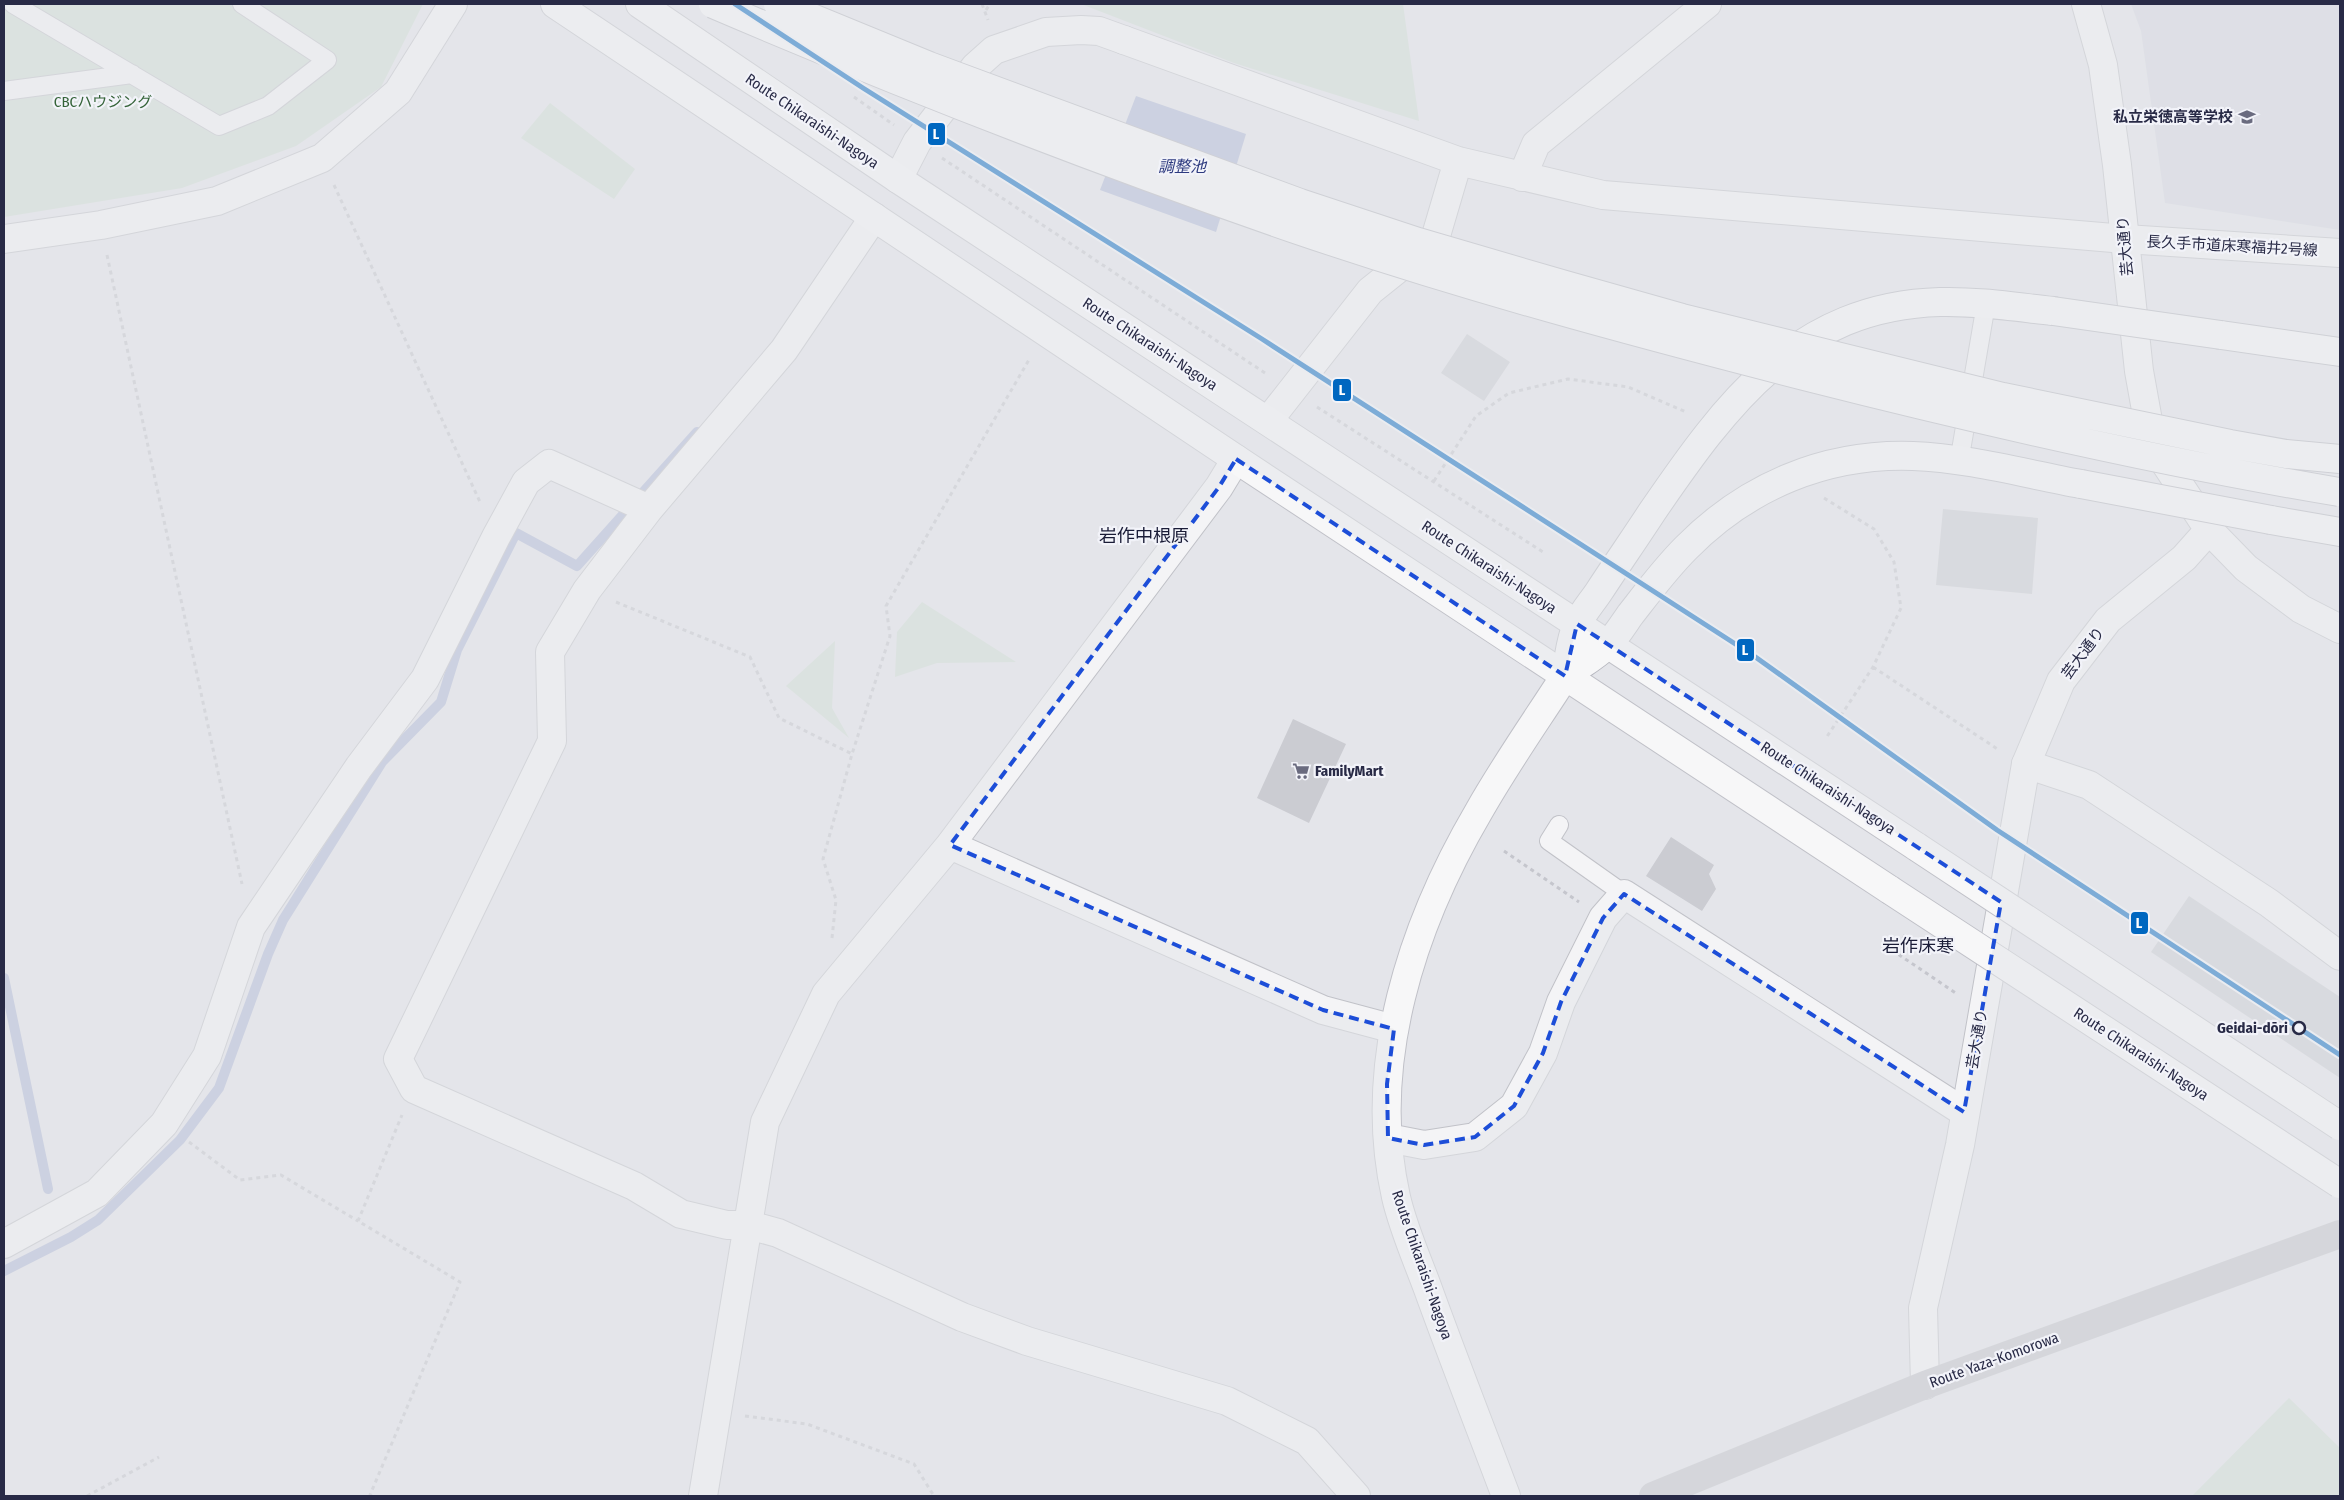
<svg xmlns="http://www.w3.org/2000/svg" width="2344" height="1500" font-family="'Fira Sans Condensed','Noto Sans JP',sans-serif">
<rect width="100%" height="100%" fill="#e4e5ea"/>
<path fill="#d7d8e2" d="M2131,4H2340V230L2165,203L2141,31Z"/>
<path fill="#d1ddd5" d="M4,4H423L381,87L296,146L182,188L4,217Z
M1081,4H1403L1419,121L1234,63Z
M550,103L635,169L614,199L521,138Z
M922,602L1016,662L937,663L895,677L897,632Z
M835,641L832,708L849,738L786,686Z
M2289,1398L2340,1448V1496H2192Z"/>
<path fill="#b0b8d7" d="M1136,96L1246,134L1216,232L1100,190Z"/>
<g fill="none" stroke-linecap="round" stroke-linejoin="round">
<path stroke="#b0b8d7" stroke-width="10" d="M4,978L48,1189
M4,1271L71,1237L98,1220L180,1140L219,1088L268,954L283,920L382,762L441,702L457,650L516,533L577,566L697,432"/>
</g>
<path fill="#cbccd2" d="M1467,334L1510,362L1484,401L1441,373Z
M1943,509L2038,518L2032,594L1936,585Z
M1293,719L1346,744L1309,823L1257,798Z
M1671,837L1714,865L1709,874L1716,889L1702,911L1646,876Z
M2189,896L2340,997V1078L2151,952Z"/>
<g fill="none" stroke-linecap="round" stroke-linejoin="round">
<g stroke="#c1c2c8" stroke-width="20">
<path id="service" d="M13,4L219,126L268,106L327,60L242,4
M4,91L132,74
M1959,462L1986,304
M1559,825L1549,841L1624,894"/>
</g>
<g stroke="#c1c2c8" stroke-width="30">
<path id="minor" d="M1124,40L1458,161L1603,195L2125,239L2340,253
M1522,177L1536,144L1707,4
M874,217L784,350L649,509L587,590L550,652L552,741L398,1059L414,1089L634,1186L681,1214L727,1225H749L778,1233L962,1317L1027,1341L1227,1401L1307,1441L1356,1496
M4,239L101,225L217,201L322,158L398,92L453,4
M1268,421L1370,291L1435,239L1458,161
M2026,764L2089,785L2269,903L2340,956
M950,845L1323,1010L1394,1029
M1388,1138L1424,1145L1475,1137L1514,1106L1543,1053L1561,1002L1603,918L1624,894L1964,1112
M4,1244L97,1193L164,1124L207,1056L251,927L359,767L425,679L496,537L526,482L549,464L649,509
M703,1496L765,1122L826,994L950,845L1219,487L1236,459"/>
</g>
<g stroke="#c1c2c8" stroke-width="30">
<path id="tertiary" d="M2086,4L2103,65L2117,165L2139,371L2152,443L2209,530L2246,568L2301,609L2340,629
M898,179L917,142L975,67L994,50L1046,32L1081,30L1099,31L1124,40
M1925,1385L1923,1308L1960,1145L2026,764L2061,681L2108,620L2184,558L2209,530"/>
</g>
<g stroke="#c0c1c8" stroke-width="30">
<path id="primary" d="M555,4L1236,459L1890,890
M640,4L898,179L1917,847
M1506,1496C1480,1427 1453,1358 1428,1289C1417,1259 1403,1228 1396,1197C1366,1064 1412,925 1479,811C1505,765 1536,721 1565,676"/>
</g>
<g stroke="#b6b7bf" stroke-width="30">
<path id="motorway" d="M2221,335L2340,352
M2271,520L2340,532
M1565,676C1569,660 1570,640 1577,625C1582,613 1593,601 1600,590C1617,564 1635,538 1652,512C1726,404 1797,306 1940,302C1978,301 2016,307 2053,311
M1565,676C1578,666 1595,657 1607,645C1616,637 1623,625 1630,615C1648,592 1665,569 1686,548C1747,486 1826,453 1913,456C1969,458 2026,474 2081,484"/>
</g>
<path stroke="#c5c6cd" stroke-width="3" stroke-dasharray="4 4" stroke-linecap="butt" d="M982,4L988,20
M986,10L990,4
M854,97L894,125
M942,158L1268,375
M334,185L480,502
M107,255L242,884
M1317,407L1543,552
M1434,481L1476,416L1509,393L1568,379L1628,387L1686,412
M1824,498L1874,529L1894,562L1901,608L1873,667L1826,738
M616,602L750,657L779,718L852,754
M1873,667L1999,750
M1504,851L1579,902
M1905,935L1895,952L1957,994
M832,938L836,900L823,859L852,754L890,636L886,606L1030,358
M189,1142L240,1180L281,1175L358,1221
M745,1416L807,1424L914,1464L934,1496
M87,1496L159,1457
M372,1496L370,1495L460,1282L358,1221L402,1115"/>
<use href="#service" stroke="#f4f4f6" stroke-width="18"/>
<use href="#minor" stroke="#f4f4f6" stroke-width="28"/>
<use href="#tertiary" stroke="#f4f4f6" stroke-width="28"/>
<path stroke="#c4c4cb" stroke-width="28" d="M1653,1496L1925,1385L2340,1234"/>
<use href="#primary" stroke="#f7f7f8" stroke-width="28"/>
<use href="#motorway" stroke="#f7f7f8" stroke-width="28"/>
<g stroke="#c0c1c8" stroke-width="30" stroke-linecap="butt">
<path id="primary-bridge" d="M1917,847L2340,1126
M1890,890L2340,1184"/>
</g>
<g stroke="#b6b7bf" stroke-width="30" stroke-linecap="butt">
<path id="motorway-bridge" d="M713,4C905,86 1098,161 1295,229C1462,286 1633,332 1804,376C1981,421 2159,462 2339,492
M778,4L929,66L1300,203L1418,242L1565,285L1682,318L2003,397L2230,444L2286,454L2340,459
M2053,311L2221,335
M2081,484L2271,520"/>
</g>
<use href="#primary-bridge" stroke="#f7f7f8" stroke-width="28"/>
<use href="#motorway-bridge" stroke="#f7f7f8" stroke-width="28"/>
<g stroke="#f2f3f9" stroke-width="9">
<path id="rail-1" d="M735,4L863,88L1262,339L1754,656L1997,830L2340,1055"/>
</g>
<use href="#rail-1" stroke="#0067c0" stroke-width="5"/>
</g>
<path d="M0 0H2344V1500H0ZM1236,459L1565,676L1577,624L2001,902L1964,1112L1624,894L1603,918L1561,1002L1543,1053L1514,1106L1475,1137L1424,1145L1388,1138L1387,1084L1394,1029L1323,1010L950,845L1219,487Z" fill="#e4e5ea" fill-opacity=".55" fill-rule="evenodd"/>
<path fill="none" stroke="#1d4ed8" stroke-width="4" stroke-dasharray="10 6" stroke-linejoin="round" d="M1236,459L1565,676L1577,624L2001,902L1964,1112L1624,894L1603,918L1561,1002L1543,1053L1514,1106L1475,1137L1424,1145L1388,1138L1387,1084L1394,1029L1323,1010L950,845L1219,487Z"/>
<defs>
<g id="school-bare" transform="scale(1.35)"><path d="M0-5L7-2L0 1L-7-2ZM-4 1L0 2.5L4 1V4Q0 6-4 4Z" fill="#6a6b7f" stroke="#f2f3f9" stroke-width="2.5" paint-order="stroke"/></g>
<g id="supermarket-bare" transform="scale(1.35)"><path d="M-6-5.5h2.5l.6 2H6L4.5 2H-2.5L-4.4-4H-6ZM-1.5 3.2a1.3 1.3 0 1 0 .1 0ZM3 3.2a1.3 1.3 0 1 0 .1 0Z" fill="#6a6b7f" stroke="#f2f3f9" stroke-width="2.5" paint-order="stroke"/></g>
</defs>
<g fill-rule="evenodd">
<use href="#school-bare" x="2247" y="117"/>
<use href="#supermarket-bare" x="1301" y="771"/>
</g>
<circle fill="#f2f3f9" stroke="#282a46" stroke-width="2.5" cx="2299" cy="1028" r="6"/>
<g text-anchor="middle" stroke-width="4.5" stroke-linejoin="round" paint-order="stroke">
<g font-size="15" fill="#346338" stroke="#f2f3f9">
<text x="103" y="107">CBCハウジング</text>
</g>
<g font-size="15" font-weight="bold" fill="#282a46" stroke="#f2f3f9" text-anchor="end">
<text x="2233" y="122">私立栄徳高等学校</text>
<text x="1315" y="776" text-anchor="start">FamilyMart</text>
</g>
<g font-size="15" fill="#282a46" stroke="#f2f3f9">
<text transform="translate(812 121) rotate(34)" y="5">Route Chikaraishi-Nagoya</text>
<text transform="translate(2125 246) rotate(-95)" y="5">芸大通り</text>
<text transform="translate(2232 246) rotate(3)" y="5">長久手市道床寒福井2号線</text>
<text transform="translate(1150 344) rotate(33)" y="5">Route Chikaraishi-Nagoya</text>
<text transform="translate(1489 567) rotate(33)" y="5">Route Chikaraishi-Nagoya</text>
<text transform="translate(2083 653) rotate(-53)" y="5">芸大通り</text>
<text transform="translate(1828 788) rotate(33)" y="5">Route Chikaraishi-Nagoya</text>
<text transform="translate(1977 1039) rotate(-80)" y="5">芸大通り</text>
<text transform="translate(2141 1054) rotate(33)" y="5">Route Chikaraishi-Nagoya</text>
<text transform="translate(1422 1265) rotate(71)" y="5">Route Chikaraishi-Nagoya</text>
<text transform="translate(1994 1360) rotate(-20)" y="5">Route Yaza-Komorowa</text>
</g>
<g font-size="15" font-weight="bold" fill="#282a46" stroke="#f2f3f9" text-anchor="end">
<text x="2288" y="1033">Geidai-dōri</text>
</g>
<g font-size="16" font-style="italic" fill="#2d3a7f" stroke="#f2f3f9">
<text x="1182" y="172">調整池</text>
</g>
<g font-size="18" fill="#1a1c37" stroke="#f2f3f9">
<text x="1144" y="542">岩作中根原</text>
<text x="1918" y="952">岩作床寒</text>
</g>
</g>
<g stroke="#f2f3f9" stroke-width="2">
<rect x="927" y="122" width="19" height="24" rx="5" fill="#0067c0"/>
<rect x="1332" y="378" width="20" height="24" rx="5" fill="#0067c0"/>
<rect x="1736" y="638" width="19" height="24" rx="5" fill="#0067c0"/>
<rect x="2130" y="911" width="19" height="24" rx="5" fill="#0067c0"/>
</g>
<g font-size="14" text-anchor="middle" font-weight="bold" fill="#fff">
<text x="936" y="139">L</text>
<text x="1342" y="395">L</text>
<text x="1745" y="655">L</text>
<text x="2139" y="928">L</text>
</g>
<rect width="2344" height="1500" fill="none" stroke="#282a46" stroke-width="10"/>
</svg>
